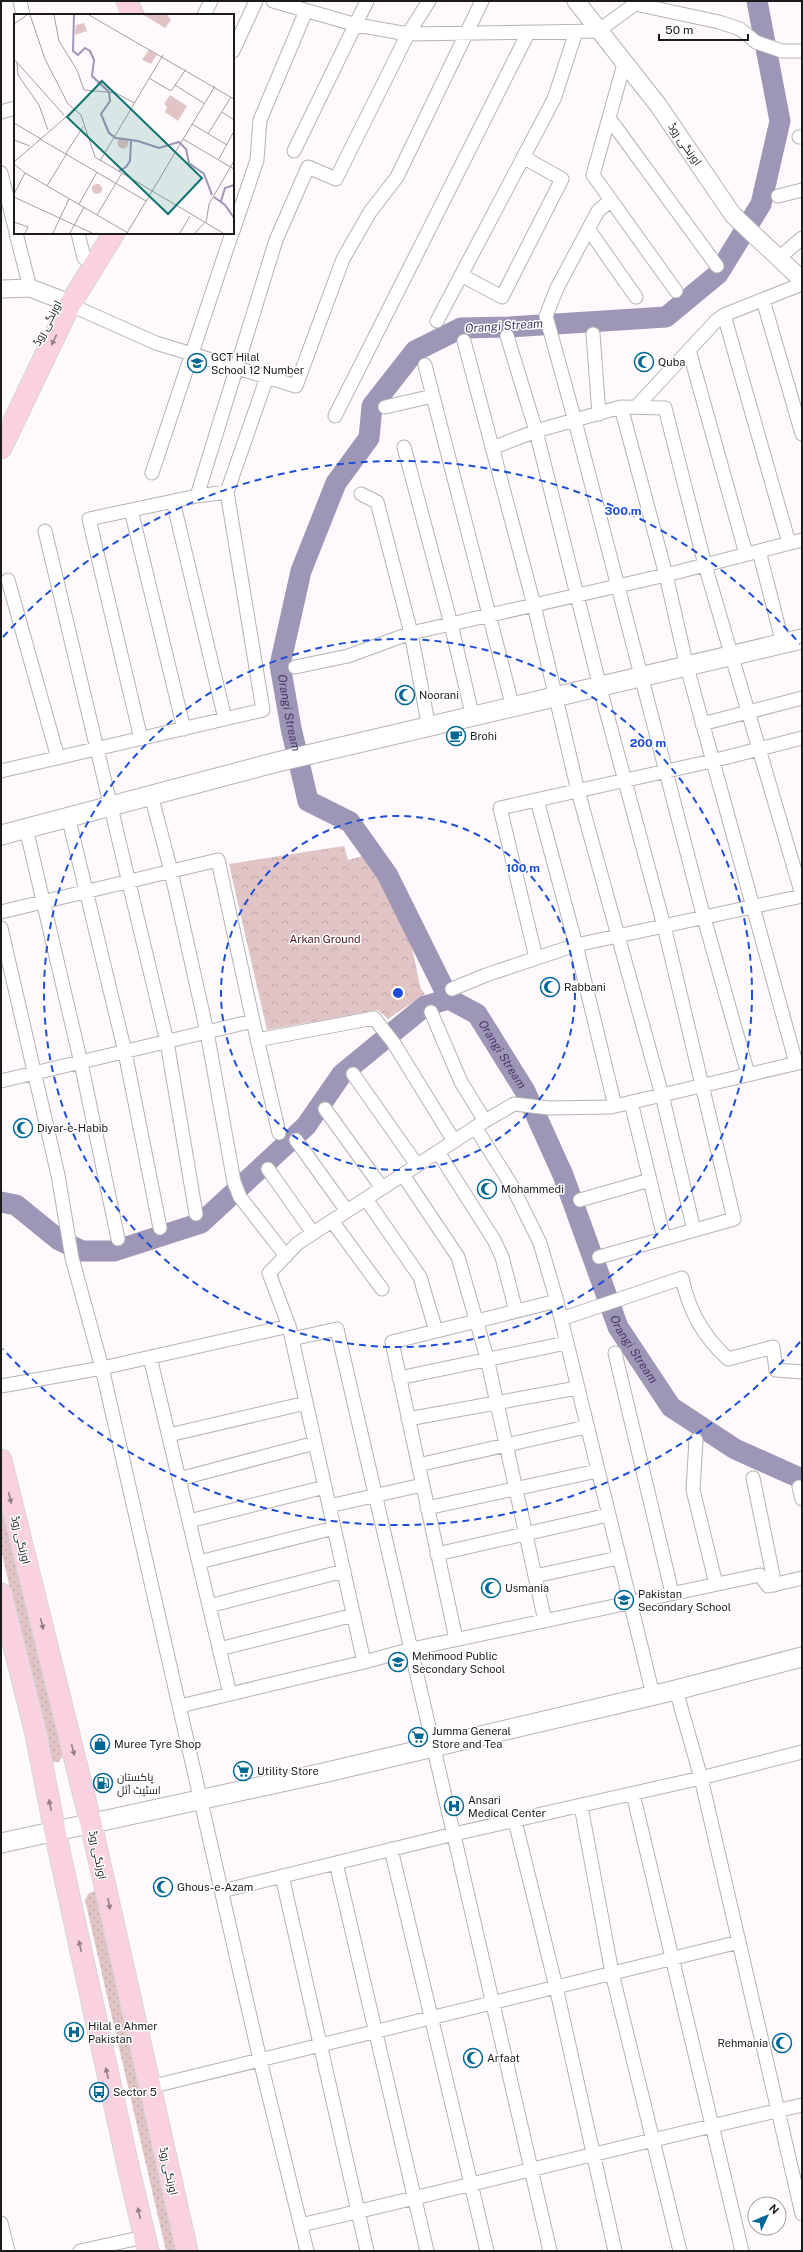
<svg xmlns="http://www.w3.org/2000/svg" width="803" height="2252" font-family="'Public Sans',Cairo,sans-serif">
<defs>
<pattern id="grass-dots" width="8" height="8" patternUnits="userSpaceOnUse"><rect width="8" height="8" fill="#e1c4c5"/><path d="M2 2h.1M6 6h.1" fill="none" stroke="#c0a8a9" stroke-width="1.8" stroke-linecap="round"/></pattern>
<pattern id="park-crowns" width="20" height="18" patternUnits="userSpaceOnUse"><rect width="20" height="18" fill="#e1c4c5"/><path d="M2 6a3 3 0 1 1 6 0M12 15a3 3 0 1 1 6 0" fill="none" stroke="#c0a8a9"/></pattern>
</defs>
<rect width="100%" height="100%" fill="#fdf9fc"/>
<path fill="url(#grass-dots)" d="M1,1486L64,1753L59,1762H53L49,1757L1,1550Z
M94,1891L98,1894L182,2251H166L85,1900L88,1894Z"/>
<path fill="url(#park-crowns)" d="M344,846L348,860L363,856C385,881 404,917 412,949C416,962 417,976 421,989L425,994L388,1019L378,1010L267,1030L229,864Z"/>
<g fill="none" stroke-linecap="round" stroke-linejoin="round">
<g stroke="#9e96b7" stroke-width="21">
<path id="s1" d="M757,1L780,121L761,204L718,274L666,317L509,327L461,328L415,351L372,406L369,438L336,483L301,571L280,665L291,728L308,801L350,822L387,874L449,999L477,1014L525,1091L563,1175L618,1327L671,1407L735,1449L802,1479"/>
<path d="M1,1202L16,1205L59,1240L82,1251H114L201,1223L306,1126L342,1074L425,1006L449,999"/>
</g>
<g stroke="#b6b3b5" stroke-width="15">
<path id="minor" d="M20,1L23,15
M273,1L357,25L408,34L598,31L635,4L719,22L740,29L756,42L782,51H802
M204,15L211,1
M233,51L256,1
M624,64L593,175L676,291
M1,112L15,108
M609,118L717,266
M799,137H802
M294,151L367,1
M1,173L15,228
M778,196L802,190
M611,200L598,211L557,288L546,316L575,421L704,918L748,1074
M589,230L636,297
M233,231L257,160L260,120L306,11
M16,233L30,288
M78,233L84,258
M779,258L802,238
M461,275L502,297L562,179L523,157
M763,300L802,434
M64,302L156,343L296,386L343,259L370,212L397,177L482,1
M724,315L789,543
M437,321L554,99L576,32
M593,334L599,414
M507,336L536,431L604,703L664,926L734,1219L599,1257
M464,341L534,605L578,791L662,1095L694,1230
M689,350L746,554
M425,365L513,708
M385,407L433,396
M621,407L665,408L705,565L802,895
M636,407L716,321L724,315L802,284
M335,416L528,33
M404,447L451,624L473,718
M492,448L536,431L621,407L666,575L687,667L796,1063
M152,473L232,233
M361,494L377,502L411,633L429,728
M197,496L276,240L308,167L336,179L408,34L429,1
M173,501L225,719
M131,510L184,729
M45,531L167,1042L196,1214
M759,551L783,644
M8,580L58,758
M295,667L348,656L411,633L666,575L802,540
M702,724L802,698
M141,739L89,519L197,496L227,492
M1,771L263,710L227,492L267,377
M151,795L171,871L207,1032L234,1182L240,1197L286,1256
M537,800L576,945L615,1106
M68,816L125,1052L160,1228
M26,828L81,1063L118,1239
M1,912L218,860L253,1021L1,1081
M1,928L58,1175L72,1258L102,1368L260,2060L307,2251
M536,958L500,808L712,761L802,738
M452,989L486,975L576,945L802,896
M431,1012L461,1082L485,1121
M253,1021L279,1133
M257,1040L374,1018L393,1042L454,1141
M353,1074L417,1165
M631,1102L664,1238
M325,1109L382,1188
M475,1127L512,1186L540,1243L556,1298L653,1695
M296,1140L347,1211
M438,1152L494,1240L502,1257L516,1311
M268,1169L313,1233
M403,1175L458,1257L487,1358L545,1621
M366,1199L420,1277L436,1331
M580,1200L650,1180
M332,1221L382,1289
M561,1319L682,1278C689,1311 703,1336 728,1359L773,1347L776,1370L802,1372
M292,1339L337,1329L550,2251
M615,1353L672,1593
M150,1357L230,1694
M399,1378L566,1343
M1,1386L102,1368L289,1326
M408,1419L577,1388
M169,1435L306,1403
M696,1440L693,1490L716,1584
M418,1465L586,1427
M753,1478L775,1585
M179,1479L315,1443
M799,1487L802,1499
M329,1506L422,1485
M427,1508L597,1471
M189,1521L325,1487
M437,1554L608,1515
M199,1562L334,1528
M535,1576L618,1558
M209,1606L344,1571
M456,1639L392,1342L557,1301
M219,1649L354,1615
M364,1662L289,1326L269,1273L298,1243L485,1121L514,1104L549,1108L611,1107L802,1062
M676,1690L701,1778L802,2214
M180,1706L364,1662L412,1649L760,1575L768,1586L802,1578
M633,1794L742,2251
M581,1806L612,1973L680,2251
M515,1821L556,1987L615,2251
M391,1849L487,2251
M336,1863L427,2251
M282,1876L367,2251
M222,1891L454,1834L701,1778L802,1752
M150,2087L739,1942
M1,2223L8,2251
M301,2225C468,2186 635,2143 802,2105
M80,2251L144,2237"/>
</g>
<g stroke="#b6b3b5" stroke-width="19">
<path id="tertiary" d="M576,1L658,105L733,215L802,280
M1,289L30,288L59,299"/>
</g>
<g stroke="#b6b3b5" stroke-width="21">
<path id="secondary" d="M1,835L277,762L802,639
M1,1843L323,1773L676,1690L802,1657"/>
</g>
<g stroke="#d6d6d6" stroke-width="23">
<path id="primary" d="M127,1L133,15
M1,448L69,306L114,233
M1,1460L91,1824L187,2251
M1,1594L36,1734L55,1832L128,2166L148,2251"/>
</g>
<use href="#minor" stroke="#fff" stroke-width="13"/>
<use href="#tertiary" stroke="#fff" stroke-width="17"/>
<use href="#secondary" stroke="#fff" stroke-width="19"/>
<use href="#primary" stroke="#fad1e1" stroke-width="21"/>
</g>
<defs><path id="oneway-solid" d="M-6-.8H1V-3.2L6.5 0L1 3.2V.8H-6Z"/></defs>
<g fill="#967f88">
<use href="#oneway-solid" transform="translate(54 340) rotate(116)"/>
<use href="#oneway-solid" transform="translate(10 1498) rotate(76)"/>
<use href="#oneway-solid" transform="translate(42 1624) rotate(76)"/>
<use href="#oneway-solid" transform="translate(73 1750) rotate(76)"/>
<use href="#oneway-solid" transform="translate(50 1805) rotate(-101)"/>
<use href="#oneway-solid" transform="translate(109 1904) rotate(78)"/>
<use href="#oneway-solid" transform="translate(80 1946) rotate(-102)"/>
<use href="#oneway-solid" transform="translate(107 2073) rotate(-102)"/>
<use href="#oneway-solid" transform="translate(139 2213) rotate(-103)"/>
</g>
<g fill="none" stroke="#1d4ed8" stroke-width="2" stroke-dasharray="7 5">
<circle cx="398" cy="993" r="177"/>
<circle cx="398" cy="993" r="354"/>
<path d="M800 1342A532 532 0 0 1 3 1349M3 637A532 532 0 0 1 800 644"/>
</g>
<defs>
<g id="mosque-ring" transform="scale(1)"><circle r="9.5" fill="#fff" stroke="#006795" stroke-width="1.5"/><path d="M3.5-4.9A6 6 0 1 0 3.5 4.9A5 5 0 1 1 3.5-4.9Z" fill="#006795"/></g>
<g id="school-ring" transform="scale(1)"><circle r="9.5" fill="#fff" stroke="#006795" stroke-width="1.5"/><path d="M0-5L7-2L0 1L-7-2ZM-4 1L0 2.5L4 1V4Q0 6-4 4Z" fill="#006795"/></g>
<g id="cafe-ring" transform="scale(1)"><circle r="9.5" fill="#fff" stroke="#006795" stroke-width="1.5"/><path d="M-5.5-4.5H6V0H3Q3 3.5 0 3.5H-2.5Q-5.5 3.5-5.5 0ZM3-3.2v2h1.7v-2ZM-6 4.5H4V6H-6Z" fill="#006795"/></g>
<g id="supermarket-ring" transform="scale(1)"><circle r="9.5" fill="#fff" stroke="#006795" stroke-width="1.5"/><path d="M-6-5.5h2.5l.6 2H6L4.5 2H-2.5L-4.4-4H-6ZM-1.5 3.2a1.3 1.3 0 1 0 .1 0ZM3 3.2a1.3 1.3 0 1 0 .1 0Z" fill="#006795"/></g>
<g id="shop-ring" transform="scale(1)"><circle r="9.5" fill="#fff" stroke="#006795" stroke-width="1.5"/><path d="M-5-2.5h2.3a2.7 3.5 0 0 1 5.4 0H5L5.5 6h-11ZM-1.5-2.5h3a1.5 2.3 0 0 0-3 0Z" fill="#006795"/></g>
<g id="fuel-ring" transform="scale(1)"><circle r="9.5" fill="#fff" stroke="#006795" stroke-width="1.5"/><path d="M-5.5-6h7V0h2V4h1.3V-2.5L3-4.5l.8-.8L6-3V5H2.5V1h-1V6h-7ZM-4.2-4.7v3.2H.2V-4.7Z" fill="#006795"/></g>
<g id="hospital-ring" transform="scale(1)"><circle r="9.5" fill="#fff" stroke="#006795" stroke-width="1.5"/><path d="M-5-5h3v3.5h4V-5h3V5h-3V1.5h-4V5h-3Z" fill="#006795"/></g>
<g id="bus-ring" transform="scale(1)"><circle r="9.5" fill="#fff" stroke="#006795" stroke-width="1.5"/><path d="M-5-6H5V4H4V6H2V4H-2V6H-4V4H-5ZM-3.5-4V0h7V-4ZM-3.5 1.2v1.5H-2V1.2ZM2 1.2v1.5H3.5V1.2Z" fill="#006795"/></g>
</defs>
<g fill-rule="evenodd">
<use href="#mosque-ring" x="644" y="362"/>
<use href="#school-ring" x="197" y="363"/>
<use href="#mosque-ring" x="405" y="695"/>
<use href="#cafe-ring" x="456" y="736"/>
<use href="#mosque-ring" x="550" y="987"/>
<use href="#mosque-ring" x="23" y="1128"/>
<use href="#mosque-ring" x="487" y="1189"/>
<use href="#mosque-ring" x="491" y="1588"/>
<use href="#school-ring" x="624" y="1600"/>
<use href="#school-ring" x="398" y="1662"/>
<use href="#supermarket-ring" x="418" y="1737"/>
<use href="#shop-ring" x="100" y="1744"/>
<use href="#supermarket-ring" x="243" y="1771"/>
<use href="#fuel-ring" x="103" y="1783"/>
<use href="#hospital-ring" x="454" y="1806"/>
<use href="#mosque-ring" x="163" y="1887"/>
<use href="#hospital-ring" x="74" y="2032"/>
<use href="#mosque-ring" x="782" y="2043"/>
<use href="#mosque-ring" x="473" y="2058"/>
<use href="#bus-ring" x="99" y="2092"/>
</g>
<g text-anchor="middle" stroke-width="3" stroke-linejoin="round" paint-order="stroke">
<g font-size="11" fill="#1c1b1c" stroke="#fff">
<text transform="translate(685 144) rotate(55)" y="4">اورنگی روڈ</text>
<text transform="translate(47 323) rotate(-63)" y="4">اورنگی روڈ</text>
<text transform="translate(21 1540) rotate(76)" y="4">اورنگی روڈ</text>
<text transform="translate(98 1855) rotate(78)" y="4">اورنگی روڈ</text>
<text transform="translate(169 2171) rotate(77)" y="4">اورنگی روڈ</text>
</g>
<g font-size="11" fill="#1c1b1c" stroke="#fff" text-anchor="start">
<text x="211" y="361">GCT Hilal<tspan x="211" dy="13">School 12 Number</tspan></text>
<text x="658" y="366">Quba</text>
<text x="419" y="699">Noorani</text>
<text x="470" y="740">Brohi</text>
<text x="564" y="991">Rabbani</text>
<text x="37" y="1132">Diyar-e-Habib</text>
<text x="501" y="1193">Mohammedi</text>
<text x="505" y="1592">Usmania</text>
<text x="638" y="1598">Pakistan<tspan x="638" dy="13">Secondary School</tspan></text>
<text x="412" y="1660">Mehmood Public<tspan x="412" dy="13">Secondary School</tspan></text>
<text x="432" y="1735">Jumma General<tspan x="432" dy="13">Store and Tea</tspan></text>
<text x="114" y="1748">Muree Tyre Shop</text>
<text x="257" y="1775">Utility Store</text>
<text x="117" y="1781">پاکستان<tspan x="117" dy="13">اسٹیٹ آئل</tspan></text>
<text x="468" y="1804">Ansari<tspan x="468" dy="13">Medical Center</tspan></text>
<text x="177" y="1891">Ghous-e-Azam</text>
<text x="88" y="2030">Hilal e Ahmer<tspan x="88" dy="13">Pakistan</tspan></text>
<text x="768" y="2047" text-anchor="end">Rehmania</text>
<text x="487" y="2062">Arfaat</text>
<text x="113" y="2096">Sector 5</text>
</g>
<g font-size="11" fill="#4e1a22" stroke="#fff">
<text x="325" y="943">Arkan Ground</text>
</g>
<g font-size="12" font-style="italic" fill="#463967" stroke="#fff">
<text transform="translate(504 326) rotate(-4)" y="4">Orangi Stream</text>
<text dy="4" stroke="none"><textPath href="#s1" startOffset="1011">Orangi Stream</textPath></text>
<text dy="4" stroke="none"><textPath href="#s1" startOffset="1431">Orangi Stream</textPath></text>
<text dy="4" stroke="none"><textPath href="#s1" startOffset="1755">Orangi Stream</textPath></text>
</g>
</g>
<g transform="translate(14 14)">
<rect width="220" height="220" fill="#fdf9fc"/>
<path d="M130,1H153L157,6L151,14ZM70,9L73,17L61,21L62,11Z" fill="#e1c4c5"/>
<path d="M135,36L143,40L137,50L128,46ZM103.5 129a5.5 5.5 0 1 1 11 0a5.5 5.5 0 1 1-11 0Z" fill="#e1c4c5"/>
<path d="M156,81L173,92L164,107L151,98L153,93L150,90ZM78 175a5 5 0 1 1 10 0a5 5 0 1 1-10 0Z" fill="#e1c4c5"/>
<path fill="none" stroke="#9e96b7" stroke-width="2" d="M60,1L59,37L64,41L71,34L76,37L80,46L78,62L95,78L96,87L87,100L95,119L102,124L124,127L145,134L165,128L172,135L175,149L190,160L198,181M105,157L112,153L116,147L117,126M200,183L211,191L220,204M207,187L211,174L220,171"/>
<path fill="none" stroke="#a3a0a2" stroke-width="1" d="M16,1L31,45L54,90L67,101L81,143L209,219M40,1L45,27L63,56L70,76L102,79L120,89M75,1L220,85M0,10L13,1M0,45L50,101M3,48L4,61L25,91L34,116M135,64L157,77L172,55M161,71L191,90M208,98L220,106M0,109L27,125M178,110L213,131M194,120L217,83M26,125L132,187M169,125L220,155M0,126L16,132M52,139L69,113M205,145L220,117M86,147L149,41M0,148L59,97M0,150L11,159L114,219M33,172L53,139M0,180L11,159M0,183L78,219M65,190L83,158M83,201L108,159M0,208L14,213L11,219M192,209L195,190L220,147M39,219L55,185M56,219L70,193M113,219L201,72M166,219L176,202M181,219L191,208"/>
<path fill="#0f766e" fill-opacity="0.15" stroke="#0f766e" stroke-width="2" d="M88,67L188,164L154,200L53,103Z"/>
<rect width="220" height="220" fill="none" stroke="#1c1b1c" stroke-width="2"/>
</g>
<circle cx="398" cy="993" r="6" fill="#1d4ed8" stroke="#fff" stroke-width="2"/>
<g font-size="12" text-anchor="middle" font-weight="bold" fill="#1d4ed8" stroke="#fff" stroke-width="3" stroke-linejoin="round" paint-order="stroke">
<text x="623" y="515">300 m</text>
<text x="648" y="747">200 m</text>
<text x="523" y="872">100 m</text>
</g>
<rect width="803" height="2252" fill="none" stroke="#1c1b1c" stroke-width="4"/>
<g transform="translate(767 2216) rotate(46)"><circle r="19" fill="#ffffff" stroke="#a4a4a4"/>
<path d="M0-3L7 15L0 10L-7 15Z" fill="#006795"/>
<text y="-6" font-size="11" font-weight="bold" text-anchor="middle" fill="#1c1b1c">N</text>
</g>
<path d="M659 34v6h89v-6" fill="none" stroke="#1c1b1c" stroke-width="2"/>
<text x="665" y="34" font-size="12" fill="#1c1b1c" stroke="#ffffff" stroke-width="3" paint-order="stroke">50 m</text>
</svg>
